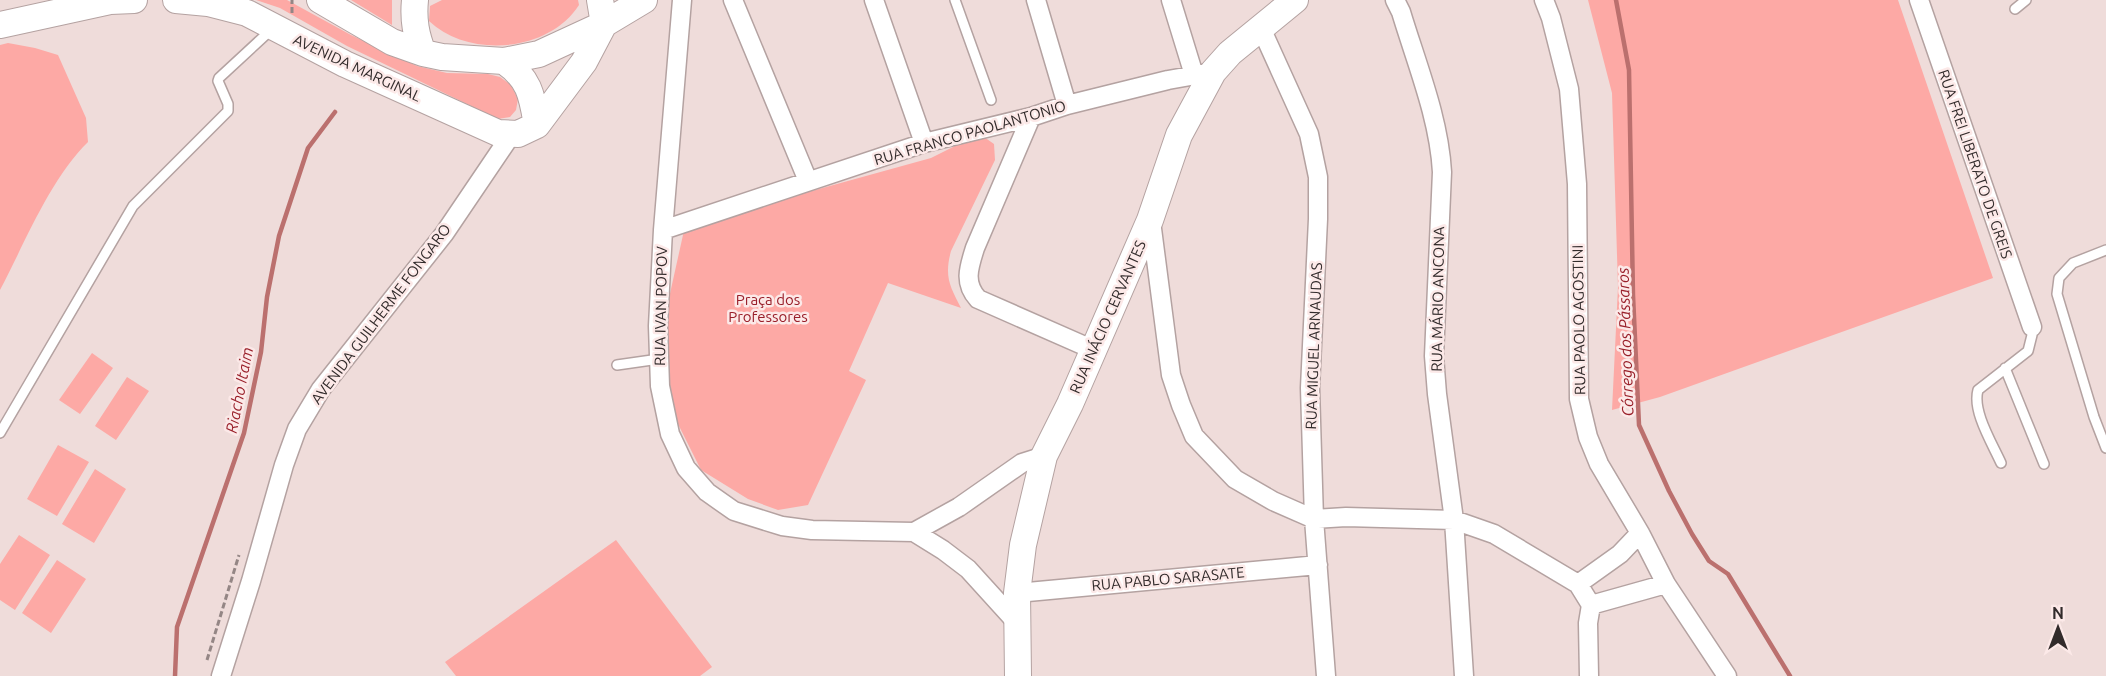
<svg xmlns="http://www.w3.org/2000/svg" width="2106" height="676" font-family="Ubuntu,sans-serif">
<rect width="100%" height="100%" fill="#efdcda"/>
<path fill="#fda9a5" d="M256,0H287L351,35L417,66L447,73L488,74L500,77L511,85L518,99L516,110L510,117L498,119L347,46L280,8Z
M351,0H392V25Z
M442,0H578L579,5C549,52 469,59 429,21L430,6Z
M1588,0H1898L1993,278L1660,397L1612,410L1618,287L1612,93Z
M8,43L35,48L58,55L86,118L88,142C50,179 25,243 0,290V45Z
M970,135L984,137L994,144L995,160L951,251C944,277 950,286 961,308L888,283L849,371L866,380L808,505L778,510L748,499L701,470L666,400L665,316L685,226L931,158L953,147Z
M92,353L113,368L80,414L59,400Z
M127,377L149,391L116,440L95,426Z
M58,445L89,462L57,516L27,499Z
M95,469L126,489L94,543L62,524Z
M19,535L50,555L15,610L0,600V564Z
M616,540L712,667L700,676H456L445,662Z
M57,560L86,579L51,633L22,613Z"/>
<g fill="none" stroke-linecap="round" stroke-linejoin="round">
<path stroke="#bb706e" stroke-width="4.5" d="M1616,0L1629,70L1633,295L1639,425L1669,491L1692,534L1709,561L1728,574L1790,676
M175,676L177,627L244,433L261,352L267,297L279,236L308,148L335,112"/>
<g stroke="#b4a2a1" stroke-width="12">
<path id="service" d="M955,0L991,100
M2015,9L2026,0
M2106,250L2073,263L2059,278L2057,294L2094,417L2106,448
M617,365L659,359
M2005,368L2044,464
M0,433L133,206L228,111V104L218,81L219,78L272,29
M2001,463C1992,443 1972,411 1978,390L2028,351L2032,335V327"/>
</g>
<g stroke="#b4a2a1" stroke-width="21">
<path id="minor" d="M682,0L663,230L658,326L660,386L670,434L686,468L707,492L734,511L782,526L812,530L914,532L943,550L968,569L1017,623
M733,0L808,181
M874,0L924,143
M1036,0L1067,105
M1171,0L1194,75
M1395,0L1401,12C1417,65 1439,118 1442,172L1434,356L1437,394L1454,520L1464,676
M1544,0L1551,18L1569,89L1577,184L1579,399L1588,437L1599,464L1640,533L1666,584L1727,676
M1919,0L2032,327
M1261,28L1309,134L1318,177V219L1310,388L1314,519L1326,676
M1031,117L975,248C969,267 963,283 978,299L1094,350
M1151,221L1171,375L1181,405L1194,436L1235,479L1273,501L1314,519L1346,517L1454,520L1494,534L1578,584L1591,605
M663,230L924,143L1031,117L1067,105L1168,80L1213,72
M914,532L959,507L1022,463L1044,456
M1578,584L1620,554L1640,533
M1017,593L1318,565
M1591,605L1666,584
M221,676L251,581L284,465L297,429L321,389L444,234L511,135
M1589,676L1588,623L1591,605"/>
</g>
<g stroke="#b4a2a1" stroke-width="28">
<path id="secondary" d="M176,0L208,3L247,13L345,64L498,133L518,134L537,125L584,62L604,24
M320,0L392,42L423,53L442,57L504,61L539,54L604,24L644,0
M415,0C413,20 416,35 423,53
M600,0L604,24
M0,25L110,1L134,0
M504,61C530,79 532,96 537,125
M1018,676L1017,593L1023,545L1044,456L1070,404L1150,220L1179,135L1213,72L1230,53L1295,0"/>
</g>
<path stroke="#948685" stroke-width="3" stroke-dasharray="6 3" stroke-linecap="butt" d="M292,13V0
M207,660L239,555"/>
<use href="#service" stroke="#fff" stroke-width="9"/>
<use href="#minor" stroke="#fff" stroke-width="18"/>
<use href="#secondary" stroke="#fff" stroke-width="26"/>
</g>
<g text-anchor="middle" stroke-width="5" stroke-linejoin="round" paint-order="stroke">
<g font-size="15" fill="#322b2b" stroke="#fce9e8">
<text transform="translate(357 68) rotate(25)" y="5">AVENIDA MARGINAL</text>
<text transform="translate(970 133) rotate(-16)" y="5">RUA FRANCO PAOLANTONIO</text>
<text transform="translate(1975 164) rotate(71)" y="5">RUA FREI LIBERATO DE GREIS</text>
<text transform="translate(1438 299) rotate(-89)" y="5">RUA MÁRIO ANCONA</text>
<text transform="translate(661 306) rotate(-89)" y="5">RUA IVAN POPOV</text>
<text transform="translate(381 314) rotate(-53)" y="5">AVENIDA GUILHERME FONGARO</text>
<text transform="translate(1108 317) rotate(-66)" y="5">RUA INÁCIO CERVANTES</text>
<text transform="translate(1579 320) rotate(-91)" y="5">RUA PAOLO AGOSTINI</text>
<text transform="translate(1314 346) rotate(-88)" y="5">RUA MIGUEL ARNAUDAS</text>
<text transform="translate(1168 579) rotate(-5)" y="5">RUA PABLO SARASATE</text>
</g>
<g font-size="15" fill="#991f2a" stroke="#fce9e8">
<text x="768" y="305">Praça dos<tspan x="768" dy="17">Professores</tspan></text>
</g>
<g font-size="16" font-style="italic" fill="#99202a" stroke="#fce9e8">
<text transform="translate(1625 342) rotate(-92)" y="6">Córrego dos Pássaros</text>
<text transform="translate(239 390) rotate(-79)" y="6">Riacho Itaim</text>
</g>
</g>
<g transform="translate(2058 628)" stroke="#fce9e8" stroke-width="4.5" paint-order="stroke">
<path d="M0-4.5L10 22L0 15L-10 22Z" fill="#322b2b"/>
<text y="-9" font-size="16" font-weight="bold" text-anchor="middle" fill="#322b2b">N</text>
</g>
</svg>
